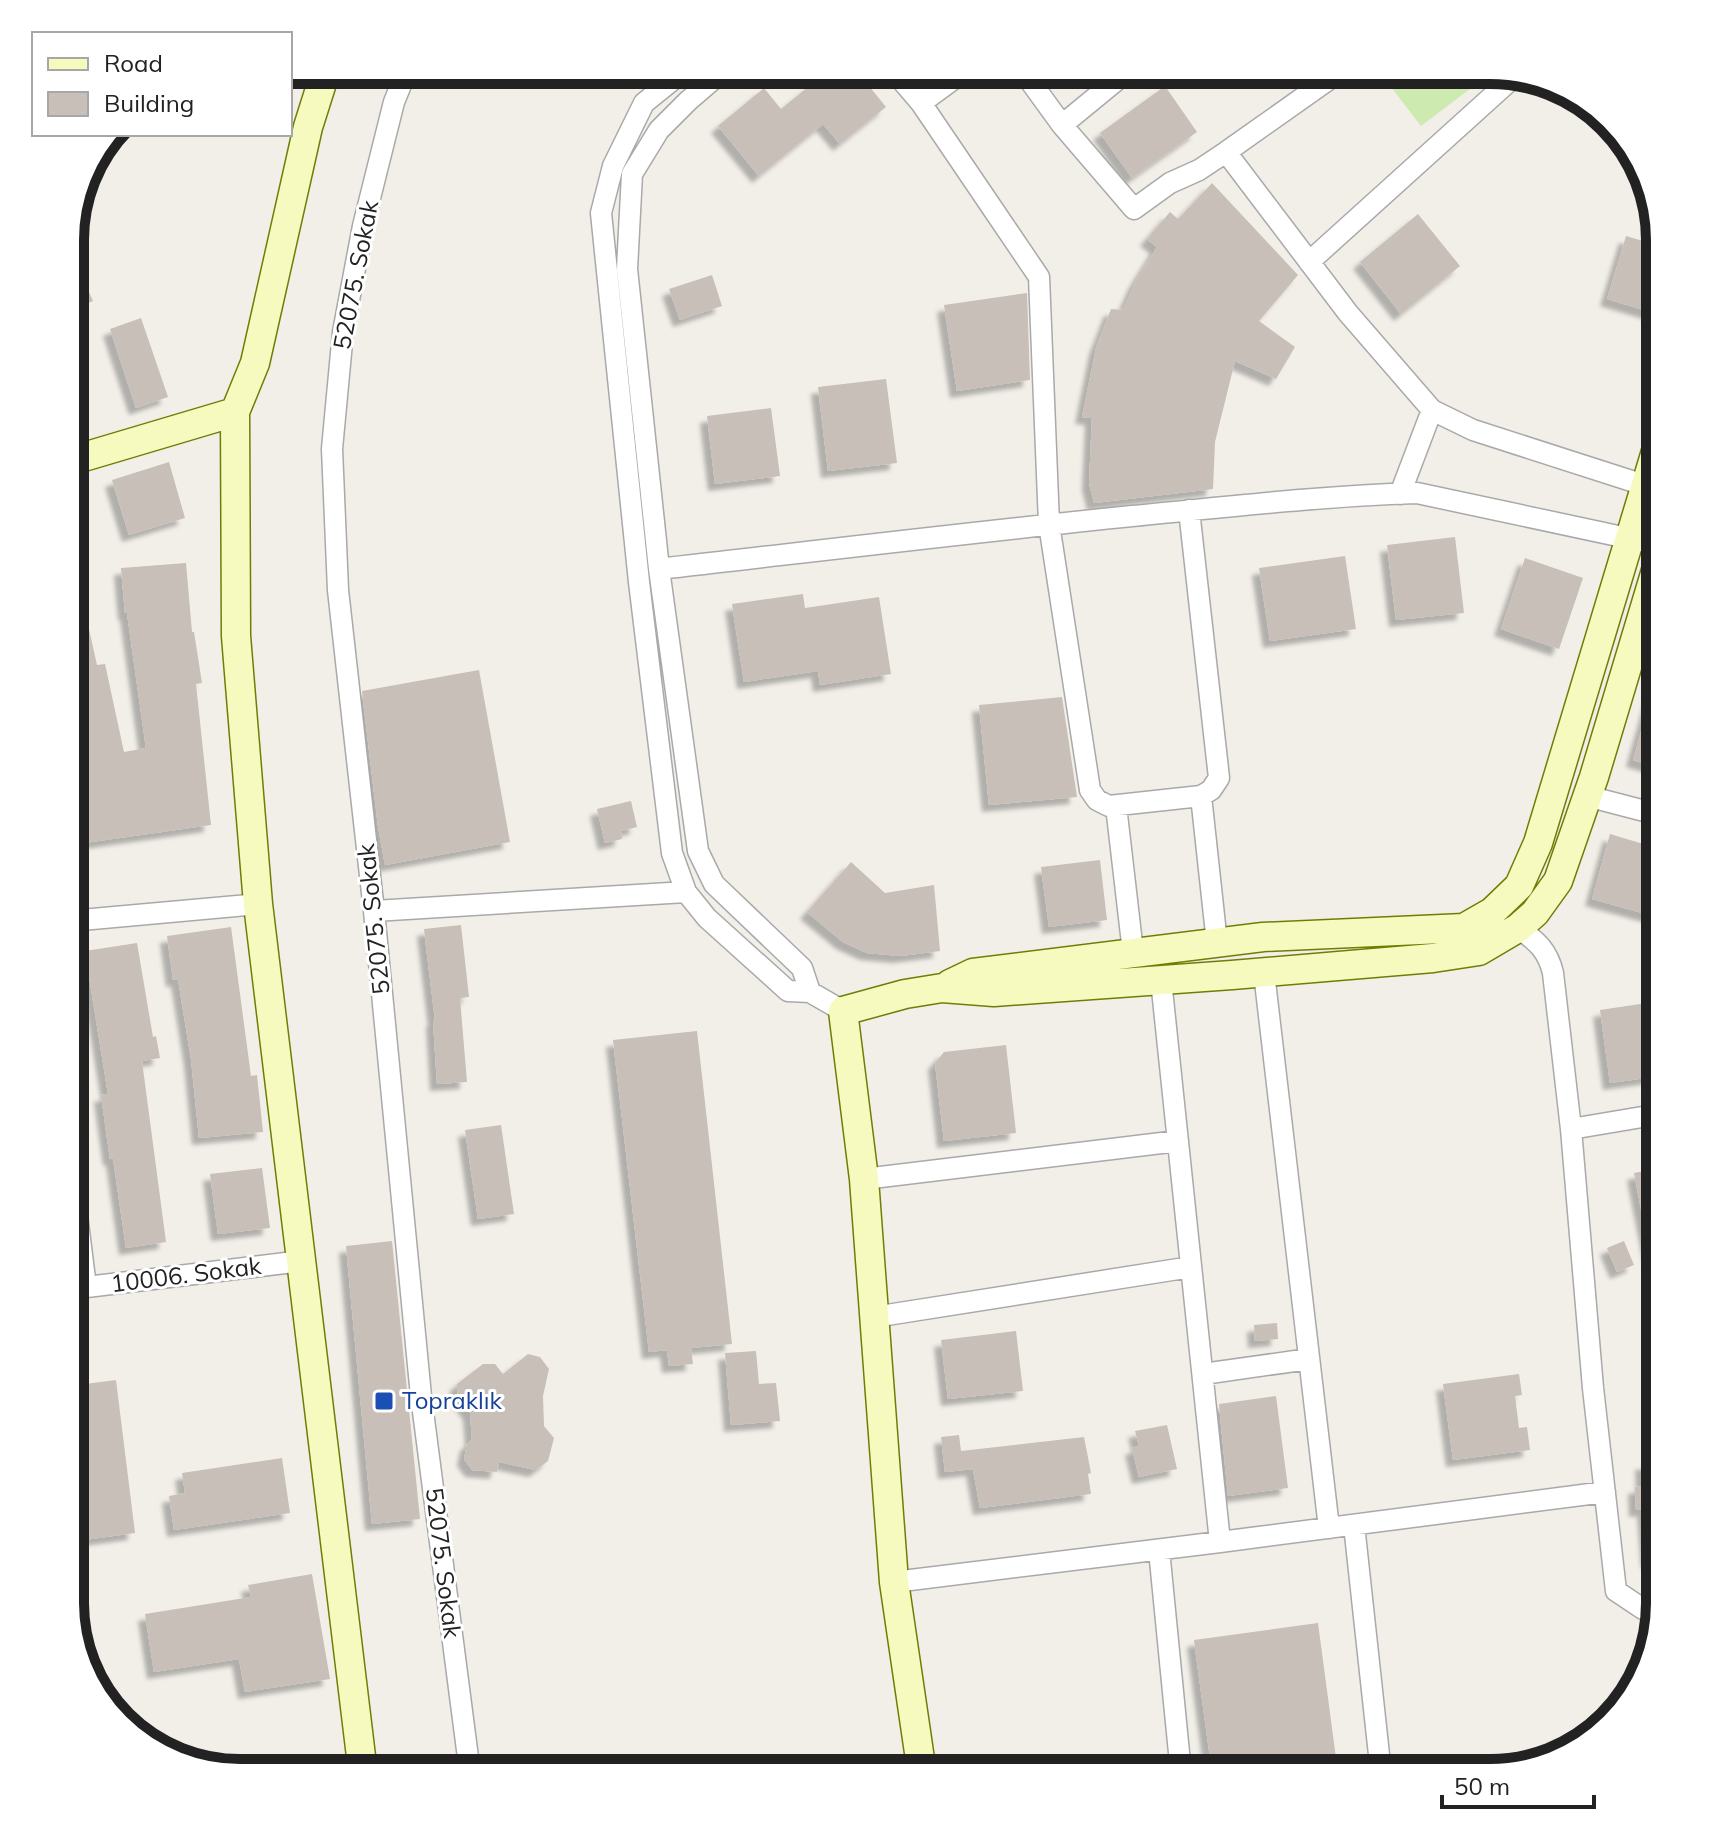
<svg xmlns="http://www.w3.org/2000/svg" width="1730" height="1843" font-family="Mulish,sans-serif">
<defs>
<filter id="shadow"><feDropShadow dx="-7" dy="7" stdDeviation="2" flood-color="#0004"/></filter>
</defs>
<rect width="100%" height="100%" fill="#f2efe9"/>
<path fill="#cdebb0" d="M1378,70H1495L1421,126Z"/>
<path fill="#c7bfb8" filter="url(#shadow)" d="M829,70H856L886,107L840,144L823,124L759,176L718,126L764,88L781,109Z
M1165,86L1197,132L1132,178L1100,133Z
M1212,183L1298,275L1259,321L1295,347L1276,379L1235,361L1215,442L1213,489L1094,503L1089,483L1092,418L1082,417L1096,348L1111,309L1123,310L1136,281L1157,247L1147,239L1170,212L1178,219Z
M1418,214L1460,266L1401,314L1360,262Z
M1626,236L1660,246V315L1607,299Z
M712,275L722,306L680,320L669,289Z
M82,276L93,301L70,311V281Z
M1027,293L1030,380L957,391L944,305Z
M141,318L168,397L136,408L110,329Z
M886,379L897,463L828,471L818,387Z
M771,408L780,476L715,484L707,416Z
M169,462L185,518L129,535L112,480Z
M1455,537L1464,613L1396,620L1387,545Z
M1345,556L1356,629L1270,641L1259,568Z
M1525,558L1583,578L1559,649L1501,629Z
M186,563L192,632H194L202,683L196,684L211,825L70,845V576L77,575L97,665L105,664L124,752L146,748L127,613H125L121,568Z
M803,594L805,608L879,597L891,674L820,685L818,671L744,682L732,604Z
M479,670L510,842L385,865L378,826L362,691Z
M1655,682H1660V768L1633,760Z
M1062,697L1077,797L989,805L979,705Z
M631,801L637,827L621,831L622,839L605,843L597,809Z
M1610,834L1660,849V918L1592,899Z
M1100,860L1107,920L1049,927L1041,867Z
M851,862L885,893L934,885L940,951L900,956L867,953L843,942L807,912Z
M461,925L469,997L460,998L467,1082L437,1084L433,1020H435L424,929Z
M231,927L251,1076L257,1075L263,1132L199,1138L191,1059L178,979L173,980L167,936Z
M137,943L153,1037L156,1036L160,1058L142,1061L166,1242L126,1248L113,1158L110,1159L101,1095L108,1094L85,951Z
M1660,1001V1076L1610,1083L1600,1010Z
M697,1031L732,1344L691,1348L693,1364L669,1366L667,1350L649,1352L613,1040Z
M1006,1045L1016,1133L944,1141L935,1063L944,1052Z
M501,1125L514,1214L478,1219L465,1130Z
M262,1168L270,1228L218,1234L210,1174Z
M1660,1168V1264L1652,1265L1634,1173Z
M392,1241L420,1519L372,1524L346,1246Z
M1624,1241L1634,1265L1617,1272L1607,1248Z
M1277,1323L1278,1339L1255,1341L1254,1325Z
M1016,1331L1023,1391L948,1399L941,1340Z
M756,1351L759,1384L776,1383L780,1421L731,1425L725,1353Z
M528,1354L540,1357L549,1369L543,1396L544,1426L554,1438L548,1461L536,1470L499,1462L497,1472L472,1470L464,1459L467,1444L472,1440L470,1413L458,1396L457,1384L483,1364H495L503,1374Z
M1519,1374L1522,1395L1515,1396L1519,1428L1527,1427L1530,1450L1453,1460L1443,1384Z
M116,1380L135,1533L84,1540L70,1427V1386Z
M1276,1396L1288,1488L1228,1496L1219,1404Z
M1167,1425L1177,1469L1139,1477L1132,1448L1139,1446L1135,1431Z
M959,1435L961,1451L1084,1437L1091,1473L1088,1474L1091,1494L980,1508L973,1469L945,1472L941,1437Z
M282,1458L290,1513L174,1530L169,1496L185,1493L182,1473Z
M1660,1462V1561H1648L1644,1509L1636,1510L1635,1487L1643,1486L1642,1463Z
M312,1574L330,1679L245,1692L239,1659L154,1672L145,1614L251,1597L248,1585Z
M1318,1623L1336,1758L1212,1773L1194,1640Z"/>
<g fill="none" stroke-linecap="round" stroke-linejoin="round">
<g stroke="#a9a9a9" stroke-width="23">
<path id="street" d="M407,70L394,102L363,226L343,332L332,449L338,590L374,911L421,1396L470,1773
M685,70L644,103L613,166L601,213L639,582L672,853L686,892L707,918L788,991L810,992L843,1011
M724,70L688,101L659,130L632,174L627,269L659,569L698,851L714,884L802,968L810,992
M893,70L921,103L1039,277L1049,524L1090,790L1097,800L1109,806L1201,796L1211,790L1219,778L1189,510
M1022,70L1062,125L1134,209L1170,183L1199,170L1226,152L1342,70
M921,103L966,70
M1062,125L1129,70
M1226,152L1348,313L1432,410L1473,430L1644,485
M1309,262L1516,75
M1400,494L1432,410
M659,569C817,551 974,532 1132,516C1227,507 1321,496 1417,493L1660,545
M1201,796L1217,943
M1587,796L1660,815
M1116,806L1133,952
M374,911L686,892
M70,921L258,904
M1518,928C1537,941 1548,951 1553,973L1571,1129L1593,1388L1616,1591L1643,1609L1658,1613
M1264,973L1329,1528
M1161,980L1220,1542
M1571,1129L1660,1114
M70,1159L86,1287
M864,1179L1178,1141
M70,1289L302,1261
M874,1317L1191,1267
M1203,1374L1309,1359
M1354,1525L1381,1773
M1159,1550L1181,1773
M894,1582L1220,1542L1605,1492"/>
</g>
<g stroke="#707d05" stroke-width="31">
<path id="secondary" d="M326,70L308,127L255,363L235,412L236,636L258,904L363,1773
M70,461L235,412
M950,984L973,973L1263,937L1464,928L1492,912L1519,886L1538,843L1660,438
M922,1773L894,1582L864,1179L843,1011L905,994L942,988L994,992L1232,975L1433,958L1479,951L1518,928L1535,913L1558,881L1594,777L1660,557"/>
</g>
<use href="#street" stroke="#fff" stroke-width="20"/>
<use href="#secondary" stroke="#f7fabf" stroke-width="28"/>
</g>
<rect fill="#1a4fb4" stroke="#fff" stroke-width="3" x="374" y="1391" width="20" height="20" rx="4"/>
<g text-anchor="middle" stroke-width="6" stroke-linejoin="round" paint-order="stroke">
<g font-size="24" fill="#222" stroke="#fff">
<text transform="translate(356 275) rotate(-79)" y="8">52075. Sokak</text>
<text transform="translate(374 919) rotate(-96)" y="8">52075. Sokak</text>
<text transform="translate(186 1275) rotate(-7)" y="8">10006. Sokak</text>
<text transform="translate(443 1563) rotate(83)" y="8">52075. Sokak</text>
</g>
<g font-size="24" fill="#164399" stroke="#fff" text-anchor="start">
<text x="402" y="1409">Topraklık</text>
</g>
</g>
<path d="M0 0H1730V1843H0ZM240 84H1490A156 156 0 0 1 1646 240V1603A156 156 0 0 1 1490 1759H240A156 156 0 0 1 84 1603V240A156 156 0 0 1 240 84Z" fill="#fff" fill-rule="evenodd"/>
<path fill="none" stroke="#222" stroke-width="10" d="M240 84H1490A156 156 0 0 1 1646 240V1603A156 156 0 0 1 1490 1759H240A156 156 0 0 1 84 1603V240A156 156 0 0 1 240 84Z"/>
<rect x="32" y="32" width="260" height="104" fill="#ffffff" stroke="#a7a7a7" stroke-width="2"/>
<rect x="48" y="58" width="40" height="12" fill="#f7fabf" stroke="#a7a7a7" stroke-width="2"/>
<text x="104" y="72" font-size="24" fill="#222222">Road</text>
<rect x="48" y="92" width="40" height="24" fill="#c7bfb8" stroke="#a7a7a7" stroke-width="2"/>
<text x="104" y="112" font-size="24" fill="#222222">Building</text>
<path d="M1442 1795v12h152v-12" fill="none" stroke="#222222" stroke-width="4"/>
<text x="1454" y="1795" font-size="24" fill="#222222" stroke="#ffffff" stroke-width="6" paint-order="stroke">50 m</text>
</svg>
